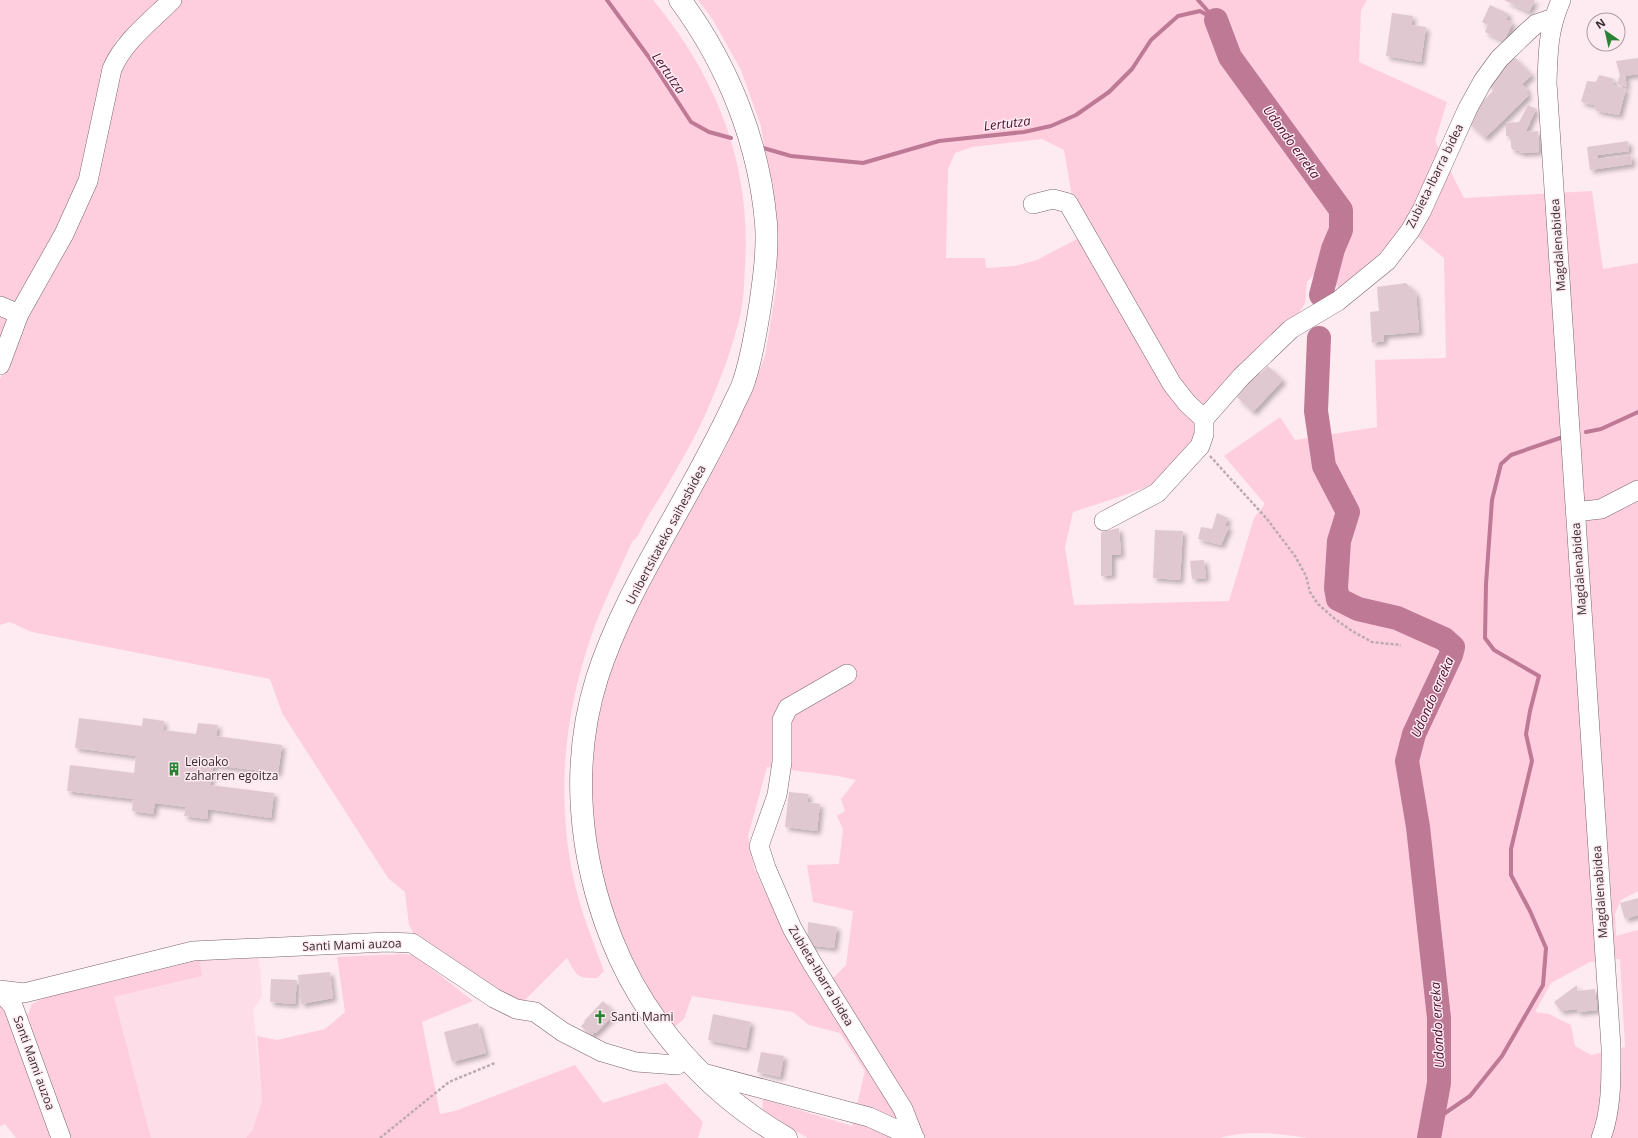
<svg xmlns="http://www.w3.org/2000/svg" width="1638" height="1138" font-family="'Open Sans',sans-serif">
<defs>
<filter id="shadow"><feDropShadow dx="3.5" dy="3.5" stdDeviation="2" flood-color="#0004"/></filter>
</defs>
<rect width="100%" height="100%" fill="#feeaf1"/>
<path fill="#fddde8" d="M259,956L262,996L253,1010L262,1100L253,1129L246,1138H151L114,997L202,976L200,960Z"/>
<path fill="#fecedf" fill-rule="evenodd" d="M0,0H163L126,33L117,39L111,51L81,179L0,344Z
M181,0H653C717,77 752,166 745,267C744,282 744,297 741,312C734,343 722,376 709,406C697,434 681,462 665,489C656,504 645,519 638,536L632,542C618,574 602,604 591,637C562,721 555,810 578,897C585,922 595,946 604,971L597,978C576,979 576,974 567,958L521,1004L418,941L409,925L405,892L388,878L282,713L270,679L32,632L10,622L0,625V379L23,320L72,230L117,70L163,14Z
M698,0H1367L1361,10L1359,62L1447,102L1435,141L1464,198L1592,191L1603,269L1638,263V891L1621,900L1615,914L1616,936L1638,930V1138H1306C1278,1133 1247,1130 1219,1138H808L762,1113L763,1099L852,1126L865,1071L840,1033L809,1025L793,1012L692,996L684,1019L674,1027L653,996L633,960L619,929L604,882L595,833L591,781L596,719L601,687L650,580L672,544L726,447L749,397L765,356L777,283L776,220L761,126L741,70L713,20ZM1042,139L1064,150L1079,238L1037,260L1015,266L986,268L985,258H946L948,169L955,153L972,147ZM1405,226L1444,258L1446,358L1375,360L1377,427L1295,440L1280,417L1224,456L1265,504L1254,518L1229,601L1074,605L1065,547L1073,512L1116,498L1152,485L1196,436L1203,405L1297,316L1305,303L1307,282L1319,269L1333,278L1340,292L1392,245ZM767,767L838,776L856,780L841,799L845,811L837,816L843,829L839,864L807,865L813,902L853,911L846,965L818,993L781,926L754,868L748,836ZM1620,959L1625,1047L1591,1055L1575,1046L1571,1025L1549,1014L1535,1012L1551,983L1590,962Z
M402,954L414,955L473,1001L422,1022L440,1114L455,1111L575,1065L603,1103L666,1083L703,1122L698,1138H246L253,1129L262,1100L257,1036L277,1040L325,1029L345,1012L337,957Z
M200,960L202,976L114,997L151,1138H16L5,1124L0,1126V1006L10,1019L28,1014L32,1004L44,998Z"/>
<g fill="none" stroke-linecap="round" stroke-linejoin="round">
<path stroke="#be7994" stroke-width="4" d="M607,0L648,56L691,122L709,132L731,138
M1198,0L1214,18
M760,147L791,156L863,163L939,141L1024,132L1051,126L1076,115L1109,92L1132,69L1151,40L1178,16L1200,11L1216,20
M1586,432L1601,429L1638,412
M1432,1122L1470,1096L1502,1056L1543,985L1546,948L1530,911L1511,875V849L1532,761L1526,734L1530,711L1539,676L1494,650L1485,638L1486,584L1492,500L1501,464L1511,455L1560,438"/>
<path stroke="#be7994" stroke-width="24" d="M1216,20L1230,57L1341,210V230L1333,249L1321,295
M1319,338L1316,411L1324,466L1348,512L1339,541L1336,588L1338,599L1358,609L1397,618L1444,639L1453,647L1451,655L1414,734L1407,761L1418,827L1439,1018V1083L1429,1138"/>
</g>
<path fill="#e0c8d0" filter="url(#shadow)" d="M1504,0H1535L1529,12Z
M1490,5L1509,14L1506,20L1513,22L1504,41L1485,32L1488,25L1482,22Z
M1392,13L1413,16L1411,25L1426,27L1421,62L1386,56Z
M1514,57L1532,75L1522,84L1528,90L1526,93L1529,95L1485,138L1468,122L1472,112L1494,90L1487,83Z
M1638,58V74L1625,76L1627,87L1617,84L1620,75L1616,61Z
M1599,75L1614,79L1613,85L1626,89L1619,115L1597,111L1594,105L1581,102L1587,81L1596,82Z
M1528,105L1536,109L1527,129V132L1538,131L1539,152L1520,153L1519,151L1513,150L1511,147V136H1506V123L1519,122Z
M1628,141L1629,151L1598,155V159L1631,155L1632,164L1590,170L1587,147Z
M1406,283L1416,293L1419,332L1384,335V341L1372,343L1370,312L1379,311L1377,287Z
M1268,366L1283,380L1253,412L1237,397L1243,390L1240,387L1256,371L1260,374Z
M1217,513L1228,518L1225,526L1229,527L1221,545L1198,539L1201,527L1212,529Z
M1119,528L1121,554L1112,555V575L1101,576V532Z
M1155,530L1183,531L1180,580L1153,578Z
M1204,560L1206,578L1192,579L1190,561Z
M79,718L142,726L143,718L164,721L163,730L196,734L198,723L218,725L216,736L282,745L278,773L213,765L210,785L274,793L271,818L208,809L207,819L184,816L186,807L155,803L153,814L132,811L133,799L67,791L70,765L134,773L136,756L75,748Z
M789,792L809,794L807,802L820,804L817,831L785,827Z
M1638,898V915L1625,919L1620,903Z
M808,922L837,927L834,948L807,945Z
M330,972L333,998L301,1004L298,975Z
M271,979L297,980L295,1004L270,1002Z
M1577,985V991L1595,989L1597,1010L1578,1012L1577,1009L1561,1011L1554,1002Z
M603,1001L615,1013L596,1033L595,1032L591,1036L581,1026L585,1022L584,1021Z
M713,1014L751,1022L746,1048L708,1040Z
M478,1023L486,1053L452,1062L444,1032Z
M761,1052L784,1056L780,1077L757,1072Z"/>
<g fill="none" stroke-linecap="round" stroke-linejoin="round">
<g stroke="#79646b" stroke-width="20">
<path id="minor" d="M1561,0C1548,30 1548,51 1547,83L1611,1047C1611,1078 1612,1109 1601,1138
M1033,204L1053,199L1068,203L1172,384L1187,403L1204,419
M0,306L19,314
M0,365L19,314L64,234L88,181L112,69C124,41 151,21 172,0
M1575,512L1601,509L1638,490
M1104,521L1157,493L1200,446L1204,434V419L1241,377L1291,329L1338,301L1387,261L1410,231L1422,210L1468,108L1483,81L1499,59L1527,32L1536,24L1554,18
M847,674L788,708L782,720V762L777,795L759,846L766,868L792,928L812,963L903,1109L914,1137
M0,990L24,993L193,951L387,942L412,943L494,998L516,1009L535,1012L563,1032L602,1052L636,1062L677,1065
M0,991L13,1006L61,1138
M699,1072L869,1117L915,1138"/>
</g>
<g stroke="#79646b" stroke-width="23">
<path id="major" d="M680,0C728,65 759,142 766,223C768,250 764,279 760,306C756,331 752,357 744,381C741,391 735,400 731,410C712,450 690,489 668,528C641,576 614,625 597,678C570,764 579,857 612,940C645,1023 709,1094 786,1138"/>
</g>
<path stroke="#bbaab0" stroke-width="2.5" stroke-dasharray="3 2" stroke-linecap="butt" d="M1210,456L1267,519L1295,556L1306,576L1310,592L1318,604L1335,619L1352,631L1372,642L1401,645
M380,1138L449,1082L495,1063"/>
<use href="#minor" stroke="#fff" stroke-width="19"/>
<use href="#major" stroke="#fff" stroke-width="22"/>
</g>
<defs>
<g id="building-bare" transform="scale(1.08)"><path d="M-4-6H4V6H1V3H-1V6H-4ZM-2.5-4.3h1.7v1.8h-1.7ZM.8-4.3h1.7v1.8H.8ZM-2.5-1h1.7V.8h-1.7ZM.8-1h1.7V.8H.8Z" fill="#298333" stroke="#feeaf1" stroke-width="2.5" paint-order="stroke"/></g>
<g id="church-bare" transform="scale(1.08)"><path d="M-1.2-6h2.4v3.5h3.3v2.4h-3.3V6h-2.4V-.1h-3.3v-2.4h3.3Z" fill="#298333" stroke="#feeaf1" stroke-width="2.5" paint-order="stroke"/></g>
</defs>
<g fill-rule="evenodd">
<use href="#building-bare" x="174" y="769"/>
<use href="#church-bare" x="600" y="1017"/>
</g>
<g text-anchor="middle" stroke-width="3" stroke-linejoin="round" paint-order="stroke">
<g font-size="12" fill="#362d30" stroke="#feeaf1">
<text transform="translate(1435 176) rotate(-64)" y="4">Zubieta-Ibarra bidea</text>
<text transform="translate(1558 245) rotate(-94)" y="4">Magdalenabidea</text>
<text transform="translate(666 535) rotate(-62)" y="4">Unibertsitateko saihesbidea</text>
<text transform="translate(1579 569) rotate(-94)" y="4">Magdalenabidea</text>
<text transform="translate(1600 892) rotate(-94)" y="4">Magdalenabidea</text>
<text transform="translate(352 945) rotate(-2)" y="4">Santi Mami auzoa</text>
<text transform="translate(821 976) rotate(59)" y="4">Zubieta-Ibarra bidea</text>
<text transform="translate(34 1063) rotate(70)" y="4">Santi Mami auzoa</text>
</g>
<g font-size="12" fill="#362d30" stroke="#feeaf1" text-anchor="start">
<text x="185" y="766">Leioako<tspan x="185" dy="14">zaharren egoitza</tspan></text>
<text x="611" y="1021">Santi Mami</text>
</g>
<g font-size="13" font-style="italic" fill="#4b0c2c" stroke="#feeaf1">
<text transform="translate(669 73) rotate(55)" y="5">Lertutza</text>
<text transform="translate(1007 123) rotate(-7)" y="5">Lertutza</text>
<text transform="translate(1292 142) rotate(54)" y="5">Udondo erreka</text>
<text transform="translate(1432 697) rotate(-66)" y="5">Udondo erreka</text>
<text transform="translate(1437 1025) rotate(-93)" y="5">Udondo erreka</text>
</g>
</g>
<g transform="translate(1606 32) rotate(326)"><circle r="19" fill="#feeaf1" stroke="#ae9ea4"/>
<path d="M0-3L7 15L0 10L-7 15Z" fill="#298333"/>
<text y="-6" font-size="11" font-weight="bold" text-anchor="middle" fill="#362d30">N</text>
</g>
</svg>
